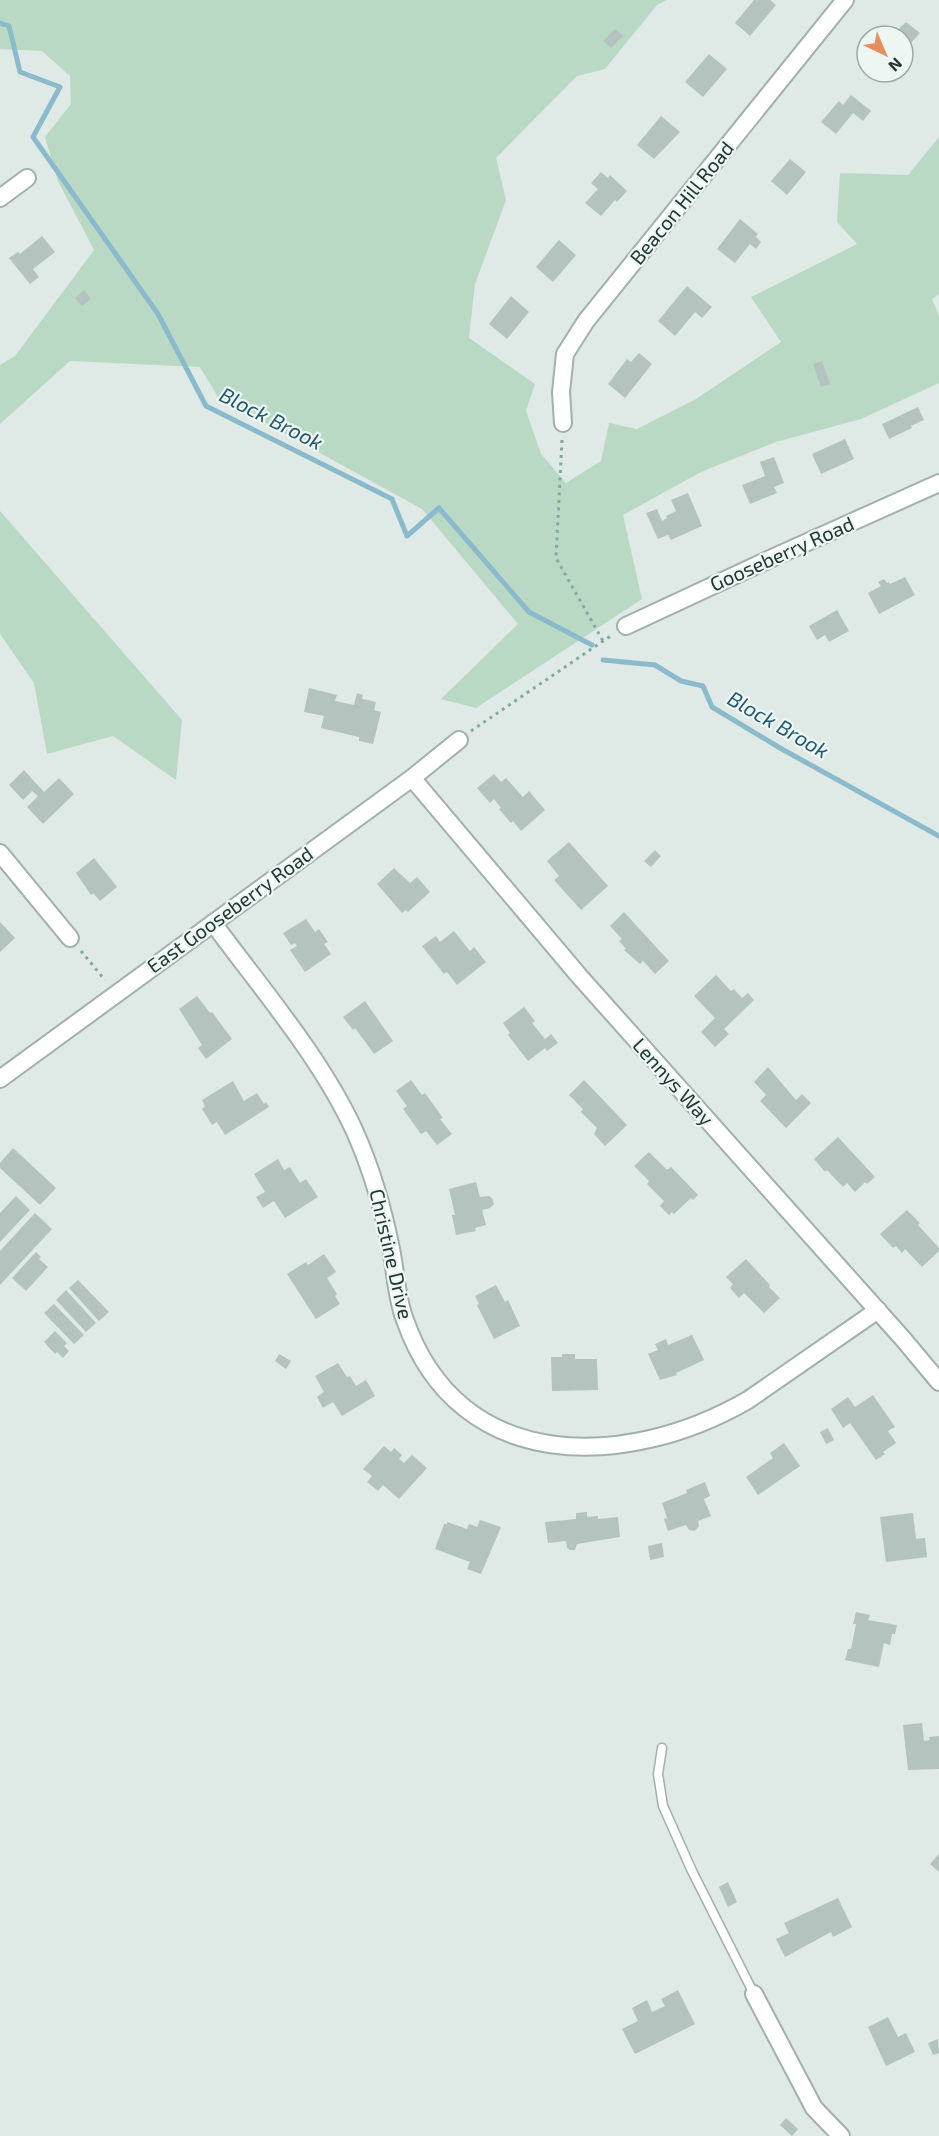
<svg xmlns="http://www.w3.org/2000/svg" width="939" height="2136" font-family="'Exo 2',sans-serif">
<rect width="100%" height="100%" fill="#dfe9e5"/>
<path fill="#b9d9c5" d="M0,0H667L657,5L605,69L577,76L496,158L506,200L475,284L469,338L535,384L526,411L541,454L566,483L601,461L609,423L637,429L696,399L781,342L751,297L857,244L837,222L840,173L908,175L939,137V294L932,299L939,316V383L861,419L776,442L701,472L623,515L642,599L476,708L441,699L518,624L422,509L218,397L200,367L70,361L0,424V365L15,356L94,250L58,181L45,137L71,104L70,76L42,51L0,49Z
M0,511L182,720L176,780L113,736L47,754L34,683L0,634Z"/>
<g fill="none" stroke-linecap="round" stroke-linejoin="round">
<path stroke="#8abacb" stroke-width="5" d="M0,23L9,26L20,72L60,87L33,137L158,314L206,406L392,499L407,536L439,508L529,612L592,645
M603,660L655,665L681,681L703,686L712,707L780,748L939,836"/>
</g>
<path fill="#b4c3be" d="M754,0H770L776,5L750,36L735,23Z
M906,22L920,33L903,52V36H891Z
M615,29L623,36L611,48L603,41Z
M709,54L727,69L703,97L685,82Z
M851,95L871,111L863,121L853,113L836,134L821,122L839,101L843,105Z
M661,116L680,132L654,159L637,145Z
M790,159L806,172L787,195L771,181Z
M601,172L608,178L610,175L627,191L617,202L615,200L601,216L585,203L598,189L591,183Z
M740,219L758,234L756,237L761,242L756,249L750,244L735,263L717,249Z
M42,236L55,252L33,269L39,277L30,284L9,258L18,252L20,254Z
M559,240L576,255L553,282L536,267Z
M687,286L712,307L702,318L695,312L675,336L658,321Z
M84,290L91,299L82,306L75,298Z
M511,296L529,312L507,339L489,324Z
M639,353L652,364L625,398L608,384L627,359L631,362Z
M822,361L830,384L821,387L813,364Z
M918,407L924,420L911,426L912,428L889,439L882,424Z
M845,439L854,459L821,474L812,454Z
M774,457L784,483L774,487L777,493L750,504L742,485L765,476L760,462Z
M688,493L702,526L671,540L668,535L658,539L646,513L657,509L662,521L667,518L666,516L676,511L671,500Z
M905,577L915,595L879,614L868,593L881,586L878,582L884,579L887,583L889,582L890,584Z
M837,610L849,631L829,642L825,635L817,640L809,626Z
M309,688L337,695L335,701L354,705L357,693L363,695L362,699L376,702L374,710L381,712L373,744L359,741V737L321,728L324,716L304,712Z
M24,770L44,792L59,778L74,794L43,824L27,807L38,796L32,791L23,800L9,785Z
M494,774L501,782L506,778L523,797L529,791L545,810L521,831L513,821L511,823L499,809L501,808L494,799L490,803L477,788Z
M569,842L608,886L581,910L554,880L559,876L547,861Z
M655,850L661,856L651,867L644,861Z
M94,858L117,887L100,901L93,893L91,895L76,873Z
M394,868L410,883L417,877L430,892L408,912L406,910L402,913L377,884Z
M624,912L669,961L655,974L643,961L640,964L624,950L626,949L619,941L622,939L610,926Z
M306,919L315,932L319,929L328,942L324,944L331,954L305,972L290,950L297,946L295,943L291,945L283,933Z
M0,922L15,938L0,952Z
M454,931L470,951L474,947L486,962L457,985L447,972L444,974L422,946L436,936L440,942Z
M716,975L731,991L734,989L742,998L748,993L754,1000L724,1029L729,1034L715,1047L701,1032L715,1018L694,996Z
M197,996L210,1013L212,1012L232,1039L206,1059L198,1048L202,1045L179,1009Z
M365,1001L393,1041L374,1054L355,1028L353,1030L343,1017Z
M524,1007L535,1021L532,1023L545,1039L551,1034L558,1043L547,1051L545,1048L528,1061L508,1035L510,1033L503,1023Z
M768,1067L796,1100L802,1094L811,1103L786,1128L760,1101L766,1095L754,1082Z
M411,1080L422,1095L425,1093L443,1118L440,1119L452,1134L437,1145L426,1131L421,1134L403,1109L407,1106L396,1091Z
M584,1080L627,1125L605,1146L594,1134L597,1128L581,1112L583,1109L569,1095Z
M233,1081L244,1101L257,1093L264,1104L266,1102L269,1107L225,1135L217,1122L212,1125L202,1109L205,1106L202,1100Z
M838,1137L875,1177L867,1184L865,1182L855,1192L847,1183L843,1187L827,1170L825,1172L814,1159Z
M13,1148L56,1188L40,1205L0,1168V1163Z
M649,1152L667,1170L671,1167L698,1195L693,1200L691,1198L674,1214L672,1212L669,1215L660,1206L664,1201L647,1184L649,1181L634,1166Z
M278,1159L284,1170L290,1167L300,1183L306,1179L318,1197L285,1218L274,1201L263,1208L256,1197L265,1192L254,1174Z
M476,1182L480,1197L488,1196L492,1198L494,1204L490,1208L482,1210L486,1225L475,1228L476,1231L456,1235L452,1215H455L449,1189Z
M16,1196L30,1210L0,1242V1213Z
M907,1210L920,1223L918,1225L939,1248V1251L922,1267L905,1249L902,1253L896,1246L893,1248L880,1234Z
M35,1213L52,1229L0,1285V1251Z
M36,1252L41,1257L39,1259L48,1267L26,1291L12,1278Z
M324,1254L336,1272L327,1278L337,1294L335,1296L340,1304L316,1319L287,1274L306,1262L308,1265Z
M746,1259L770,1285L769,1287L780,1298L764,1313L744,1293L739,1298L730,1288L733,1284L726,1277Z
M78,1280L109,1312L99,1321L69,1288Z
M496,1285L505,1302L508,1300L520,1326L494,1339L477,1305L479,1304L475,1296Z
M66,1290L96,1323L86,1332L56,1300Z
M54,1304L84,1335L74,1344L44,1313Z
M55,1331L67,1343L64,1346L69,1351L63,1358L57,1352L55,1354L44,1342Z
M692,1335L704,1360L676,1373L677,1375L660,1380L648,1354L658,1350L655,1344L666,1339L668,1345Z
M279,1354L291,1361L286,1369L275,1361Z
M562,1354H575V1359H597L598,1390L552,1391L551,1357H562Z
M338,1363L347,1377L350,1376L356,1386L366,1380L375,1396L342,1416L333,1402L323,1408L317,1397L324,1392L315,1376Z
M873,1395L895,1427L888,1431L896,1443L883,1452L885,1454L876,1460L850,1423L843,1428L831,1409L848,1397L855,1407Z
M828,1428L834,1440L826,1444L820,1432Z
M784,1443L800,1466L758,1495L746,1477L773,1458L770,1453Z
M384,1446L391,1452L394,1448L402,1455L399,1459L404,1463L412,1455L427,1468L399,1499L383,1485L378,1491L367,1482L372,1476L363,1469Z
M705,1482L710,1496L704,1499L711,1516L698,1521L699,1526L695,1531L689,1530L686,1525L668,1531L664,1519L667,1518L662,1503L687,1493L686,1490Z
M587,1512V1517L598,1516V1519L618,1517L620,1537L577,1544L575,1550H570L567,1548L566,1541L548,1543L545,1522L576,1519V1513Z
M913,1513L916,1539L925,1538L927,1557L886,1562L880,1517Z
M480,1520L501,1527L481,1574L467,1569L470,1562L435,1549L444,1524H447V1522L467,1529L469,1524L477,1527Z
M662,1543L664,1557L650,1560L648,1546Z
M856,1612L870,1615L868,1620L897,1625L895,1634H892L890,1645L884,1643L879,1667L845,1660L848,1649H851L856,1624H853Z
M922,1723L924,1741L930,1740L929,1737L939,1736V1769L908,1770L903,1725Z
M939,1854V1872L930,1864Z
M728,1882L737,1902L728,1907L719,1887Z
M838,1898L852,1927L833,1937L831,1932L785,1957L776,1939L789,1933L784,1923Z
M678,1990L695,2024L635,2054L622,2029L638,2021L632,2008L647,2000L652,2012L665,2006L661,1999Z
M888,2017L898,2037L906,2033L915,2052L886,2066L868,2027Z
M938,2039L939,2053L933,2055L928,2043Z
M786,2118L798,2129L792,2136L780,2125Z"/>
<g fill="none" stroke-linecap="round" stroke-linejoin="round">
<g stroke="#a2b0ac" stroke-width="11">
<path id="lane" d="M662,1748L658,1774L663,1806L692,1871L754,1994"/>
</g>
<g stroke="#a2b0ac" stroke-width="20">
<path id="street" d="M0,198L27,178
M563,423L561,392L565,354L586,321L845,0
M626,626L772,558L939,483
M412,778L580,977L904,1340L939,1382
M0,853L70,938
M213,923C261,988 322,1059 355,1132C372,1170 383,1209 391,1249C396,1273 396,1297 405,1320C459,1475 627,1470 748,1400L878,1310
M0,1079L412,778L459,740
M754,1994L814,2108L841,2136"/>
</g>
<path stroke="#81aaa2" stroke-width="3" stroke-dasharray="3 4.5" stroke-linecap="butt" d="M562,440L556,558L603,641
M471,731L612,635
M81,951L105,980"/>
<use href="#lane" stroke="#fff" stroke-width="8"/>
<use href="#street" stroke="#fff" stroke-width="16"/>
</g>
<g text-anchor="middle" stroke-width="4.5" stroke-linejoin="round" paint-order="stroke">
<g font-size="20" fill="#213734" stroke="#eef6f3">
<text transform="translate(682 203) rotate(-51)" y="7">Beacon Hill Road</text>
<text transform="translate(782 554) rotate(-24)" y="7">Gooseberry Road</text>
<text transform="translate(230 910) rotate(-36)" y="7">East Gooseberry Road</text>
<text transform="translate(673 1082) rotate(48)" y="7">Lennys Way</text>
<text transform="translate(391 1254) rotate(77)" y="7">Christine Drive</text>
</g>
<g font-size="21" font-style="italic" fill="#20596e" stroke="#eef6f3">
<text transform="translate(271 419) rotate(27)" y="7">Block Brook</text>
<text transform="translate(778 725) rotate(30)" y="7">Block Brook</text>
</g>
</g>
<g transform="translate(885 54) rotate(136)"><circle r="28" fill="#eef6f3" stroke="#9caaa7" stroke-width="1.5"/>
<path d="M0-4.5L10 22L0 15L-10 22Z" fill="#e78e5e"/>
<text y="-9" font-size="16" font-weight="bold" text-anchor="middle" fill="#213734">N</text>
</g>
</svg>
